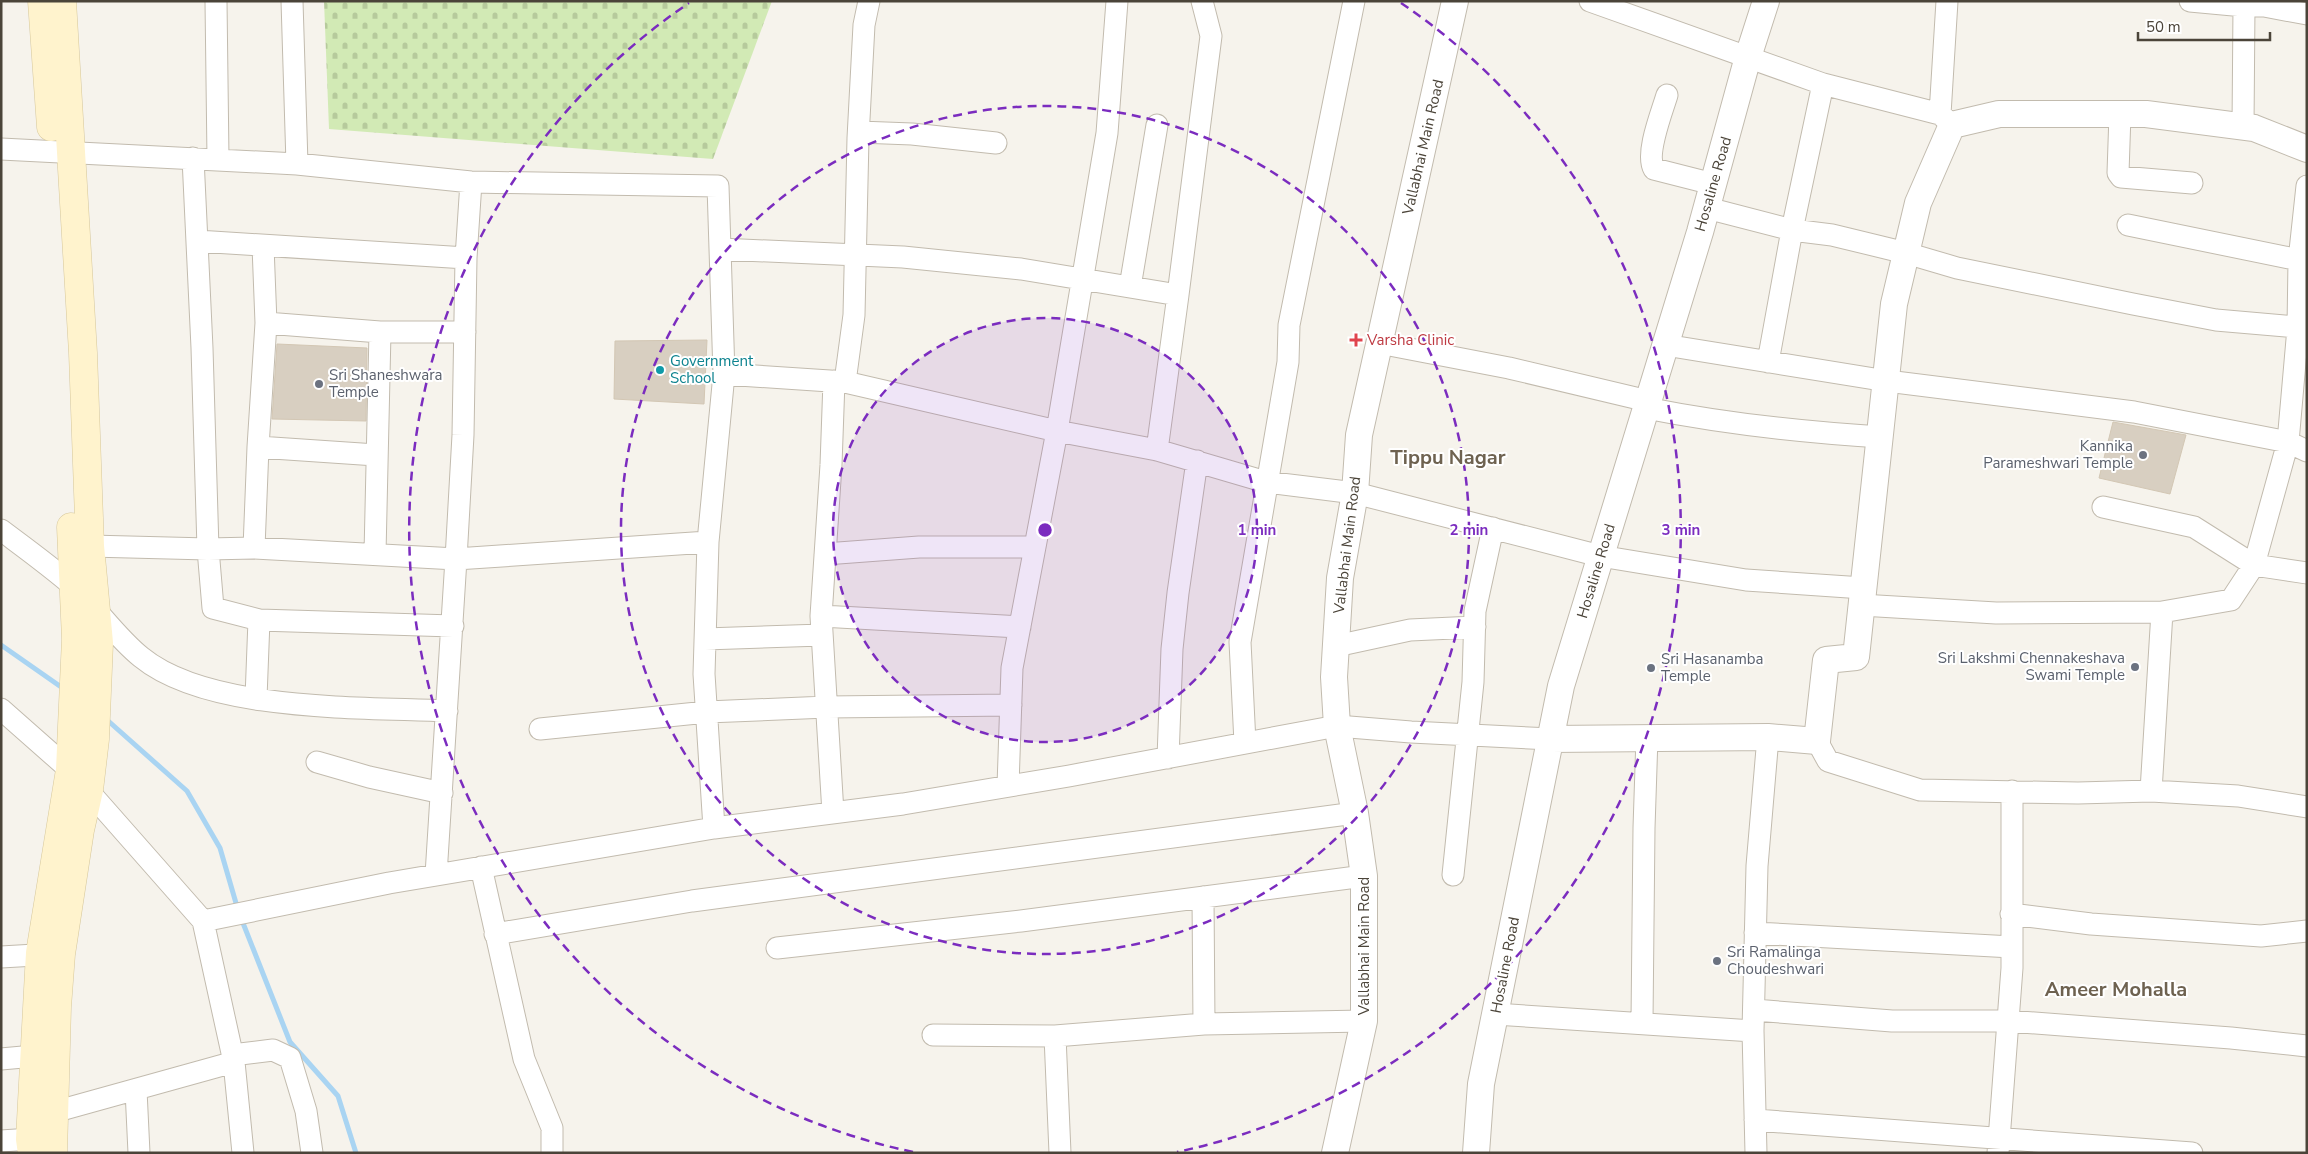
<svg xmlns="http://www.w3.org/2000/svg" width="2308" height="1154" font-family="'Nunito Sans',sans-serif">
<defs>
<pattern id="cemetery-stones" width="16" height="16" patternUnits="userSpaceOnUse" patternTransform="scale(1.25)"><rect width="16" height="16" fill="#d2eab5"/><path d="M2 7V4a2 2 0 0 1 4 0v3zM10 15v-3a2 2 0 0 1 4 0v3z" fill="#b6ca9c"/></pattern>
</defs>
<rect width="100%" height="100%" fill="#f6f3ec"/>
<path fill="url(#cemetery-stones)" d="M324,1H772L713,159L329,129Z"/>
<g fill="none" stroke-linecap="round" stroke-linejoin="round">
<path stroke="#a9d4f2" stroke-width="5" d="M1,645L64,689
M106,719L187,791L220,848L238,910
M241,918L290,1042L338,1096L356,1153"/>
</g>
<path fill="#d8cfc1" stroke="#d3c7b4" d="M707,340L704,404L614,399L615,341Z
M277,344L367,348L366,421L272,419Z
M2113,422L2186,435L2170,494L2099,478Z"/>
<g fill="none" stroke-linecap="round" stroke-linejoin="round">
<g stroke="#c2bbae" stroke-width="23">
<path id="minor" d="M216,1L218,159
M292,1L297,164
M1590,1L1823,84L1940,114
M1947,1L1940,114L1950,123
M2190,1L2244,6L2243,127
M2245,1L2244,6H2264L2307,14
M1667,95C1662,112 1645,154 1654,169L1713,184
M2120,114L2118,173L2121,177L2192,183
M859,132L912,134L996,143
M1,149L297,164L471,182L718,186L724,374L845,382L1057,431L1157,450L1266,482L1355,493L1600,556L1746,580L1863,588
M1707,208L1792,230L1832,235L1906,253L1957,268L2133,304L2216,320L2307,328
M2128,225L2299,260
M197,241L466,258L471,182
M263,246L266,323
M720,249L903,257L1021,269L1178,295L1211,36L1202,1
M1130,287L1157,125
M380,332H465
M1379,343L1509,368L1648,401
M1665,345L1887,381L2134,412L2288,442L2307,451
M1768,362L1792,230L1823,84
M845,382L854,315L858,138L864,25L869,1
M1646,408C1726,424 1800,432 1881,437
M258,447L376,455
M1157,450L1178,295
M2103,507L2194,527L2254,565L2307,573
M1,530C25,548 50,566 73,586C97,608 116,637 141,657C208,712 362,707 447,711
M708,542L704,674L714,828L903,804L1069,776L1337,726L1411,732L1551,739
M90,546L208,549L202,348L193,158
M254,548L258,447L266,323L380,332L375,554
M825,554L919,547H1035
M1861,605L1996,613L2162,612L2231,600L2254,565L2288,442L2298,328L2299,260L2307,186
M821,616L1020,627
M259,620L213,608L208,549L254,548L456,559L463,435L466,258
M705,639L822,635
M1336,646L1410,630L1475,627
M256,698L259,620L453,626
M1,709L70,770L203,921L389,883L714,828
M540,729L707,712L827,707L1011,705
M1817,741L1828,761L1920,790L2078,793L2151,791L2238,796L2307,807
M1245,743L1240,642L1288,362L1289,325L1354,1
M1168,758L1172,649L1178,593L1197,461
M317,762L369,777L442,793
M1008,786L1012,668L1057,431L1107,133L1117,1
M2151,791L2162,612
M833,813L821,616L831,465L834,381
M481,867L524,1059L552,1128V1153
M436,875L456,559L708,542L724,374
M1453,875L1473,682L1475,611L1493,528
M2011,914L2091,924L2261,936L2307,931
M1755,933L2012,947
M495,934L692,901L1355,813
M777,948L1021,921L1364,876
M1,957L53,954
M1754,1010L1892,1021H2008L2231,1038L2307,1046
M1495,1014L1753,1031
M1642,1022L1644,828L1647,737
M1204,1024L1364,1021
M933,1035L1055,1036
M232,1055L273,1050L290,1058L306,1111L312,1153
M1,1059L34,1056L49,1060
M234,1062L243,1153
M136,1090L139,1153
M54,1112L234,1062L203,921
M1755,1120L2192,1153
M1,1141L46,1138
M1060,1153L1055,1036L1204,1024L1203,897
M1756,1153L1753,1031L1757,866L1768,737
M1998,1153L2012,968V791"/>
</g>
<g stroke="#c2bbae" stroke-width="28">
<path id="tertiary" d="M1551,739L1768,737L1817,741L1826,660L1856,657L1894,304L1918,203L1952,125L1999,114H2146L2254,128L2307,149
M1335,1153L1364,1021V876L1355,813L1337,726L1334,677L1340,578L1355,493L1359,435L1455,1
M1476,1153L1481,1084L1561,686L1700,232L1748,57L1766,1"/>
</g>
<g stroke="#d6c79b" stroke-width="29">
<path id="secondary" d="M42,1L51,127
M32,1153L30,1139L40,953L70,770L76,639L71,527
M53,1153L57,1007L61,954L80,830L89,790L95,739L99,643L90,546L83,353L62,1"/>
</g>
<use href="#minor" stroke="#fff" stroke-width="21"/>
<use href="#tertiary" stroke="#fff" stroke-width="26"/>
<use href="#secondary" stroke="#fff3cd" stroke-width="28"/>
</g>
<circle cx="1045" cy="530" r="212" fill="#7b2cbf" fill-opacity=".12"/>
<g fill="none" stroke="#7b2cbf" stroke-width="2.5" stroke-dasharray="9 6">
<circle cx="1045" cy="530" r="212"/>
<circle cx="1045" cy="530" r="424"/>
<path d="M913 1152A636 636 0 0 1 689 3M1401 3A636 636 0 0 1 1177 1152"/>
</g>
<path fill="#e0444e" stroke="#fff" stroke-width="2" d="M1353.5 332.5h5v5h5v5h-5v5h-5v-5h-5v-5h5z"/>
<circle fill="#0f9aa8" stroke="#fff" stroke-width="2" cx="660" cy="370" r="5"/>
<g fill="#6b7280" stroke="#fff" stroke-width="2">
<circle cx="319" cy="384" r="5"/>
<circle cx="2143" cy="455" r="5"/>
<circle cx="2135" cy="667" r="5"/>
<circle cx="1651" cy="668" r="5"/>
<circle cx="1717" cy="961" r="5"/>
</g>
<g text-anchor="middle" stroke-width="4" stroke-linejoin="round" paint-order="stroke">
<g font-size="15" fill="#4b4439" stroke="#fff">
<text transform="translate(1423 147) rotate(-77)" y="5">Vallabhai Main Road</text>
<text transform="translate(1713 184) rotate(-74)" y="5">Hosaline Road</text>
<text transform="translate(1347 545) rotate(-83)" y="5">Vallabhai Main Road</text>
<text transform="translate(1596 571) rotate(-73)" y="5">Hosaline Road</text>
<text transform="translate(1364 946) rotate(-90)" y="5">Vallabhai Main Road</text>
<text transform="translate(1505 965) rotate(-79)" y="5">Hosaline Road</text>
</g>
<g font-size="15" fill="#be3a42" stroke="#fff" text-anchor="start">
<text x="1367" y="345">Varsha Clinic</text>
</g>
<g font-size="15" fill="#0d838f" stroke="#fff" text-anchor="start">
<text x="670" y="366">Government<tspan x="670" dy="17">School</tspan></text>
</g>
<g font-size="15" fill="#5b616d" stroke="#fff" text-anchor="start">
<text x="329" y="380">Sri Shaneshwara<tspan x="329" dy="17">Temple</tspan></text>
<text x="2133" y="451" text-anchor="end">Kannika<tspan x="2133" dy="17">Parameshwari Temple</tspan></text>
<text x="2125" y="663" text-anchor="end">Sri Lakshmi Chennakeshava<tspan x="2125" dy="17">Swami Temple</tspan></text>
<text x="1661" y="664">Sri Hasanamba<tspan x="1661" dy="17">Temple</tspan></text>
<text x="1727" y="957">Sri Ramalinga<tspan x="1727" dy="17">Choudeshwari</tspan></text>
</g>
<g font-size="20" font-weight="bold" fill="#6e6250" stroke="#fff">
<text x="1448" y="464">Tippu Nagar</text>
<text x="2116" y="996">Ameer Mohalla</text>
</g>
</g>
<circle cx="1045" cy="530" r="8" fill="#7b2cbf" stroke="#fff" stroke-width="2.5"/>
<g font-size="15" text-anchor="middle" font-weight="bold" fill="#7b2cbf" stroke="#fff" stroke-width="4" stroke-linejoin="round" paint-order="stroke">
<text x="1257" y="535">1 min</text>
<text x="1469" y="535">2 min</text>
<text x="1681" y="535">3 min</text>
</g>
<rect width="2308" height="1154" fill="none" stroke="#4b4439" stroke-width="5"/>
<path d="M2138 32v8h132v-8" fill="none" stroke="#4b4439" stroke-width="2.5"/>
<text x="2146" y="32" font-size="15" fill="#4b4439" stroke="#ffffff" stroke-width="4" paint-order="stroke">50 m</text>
</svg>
